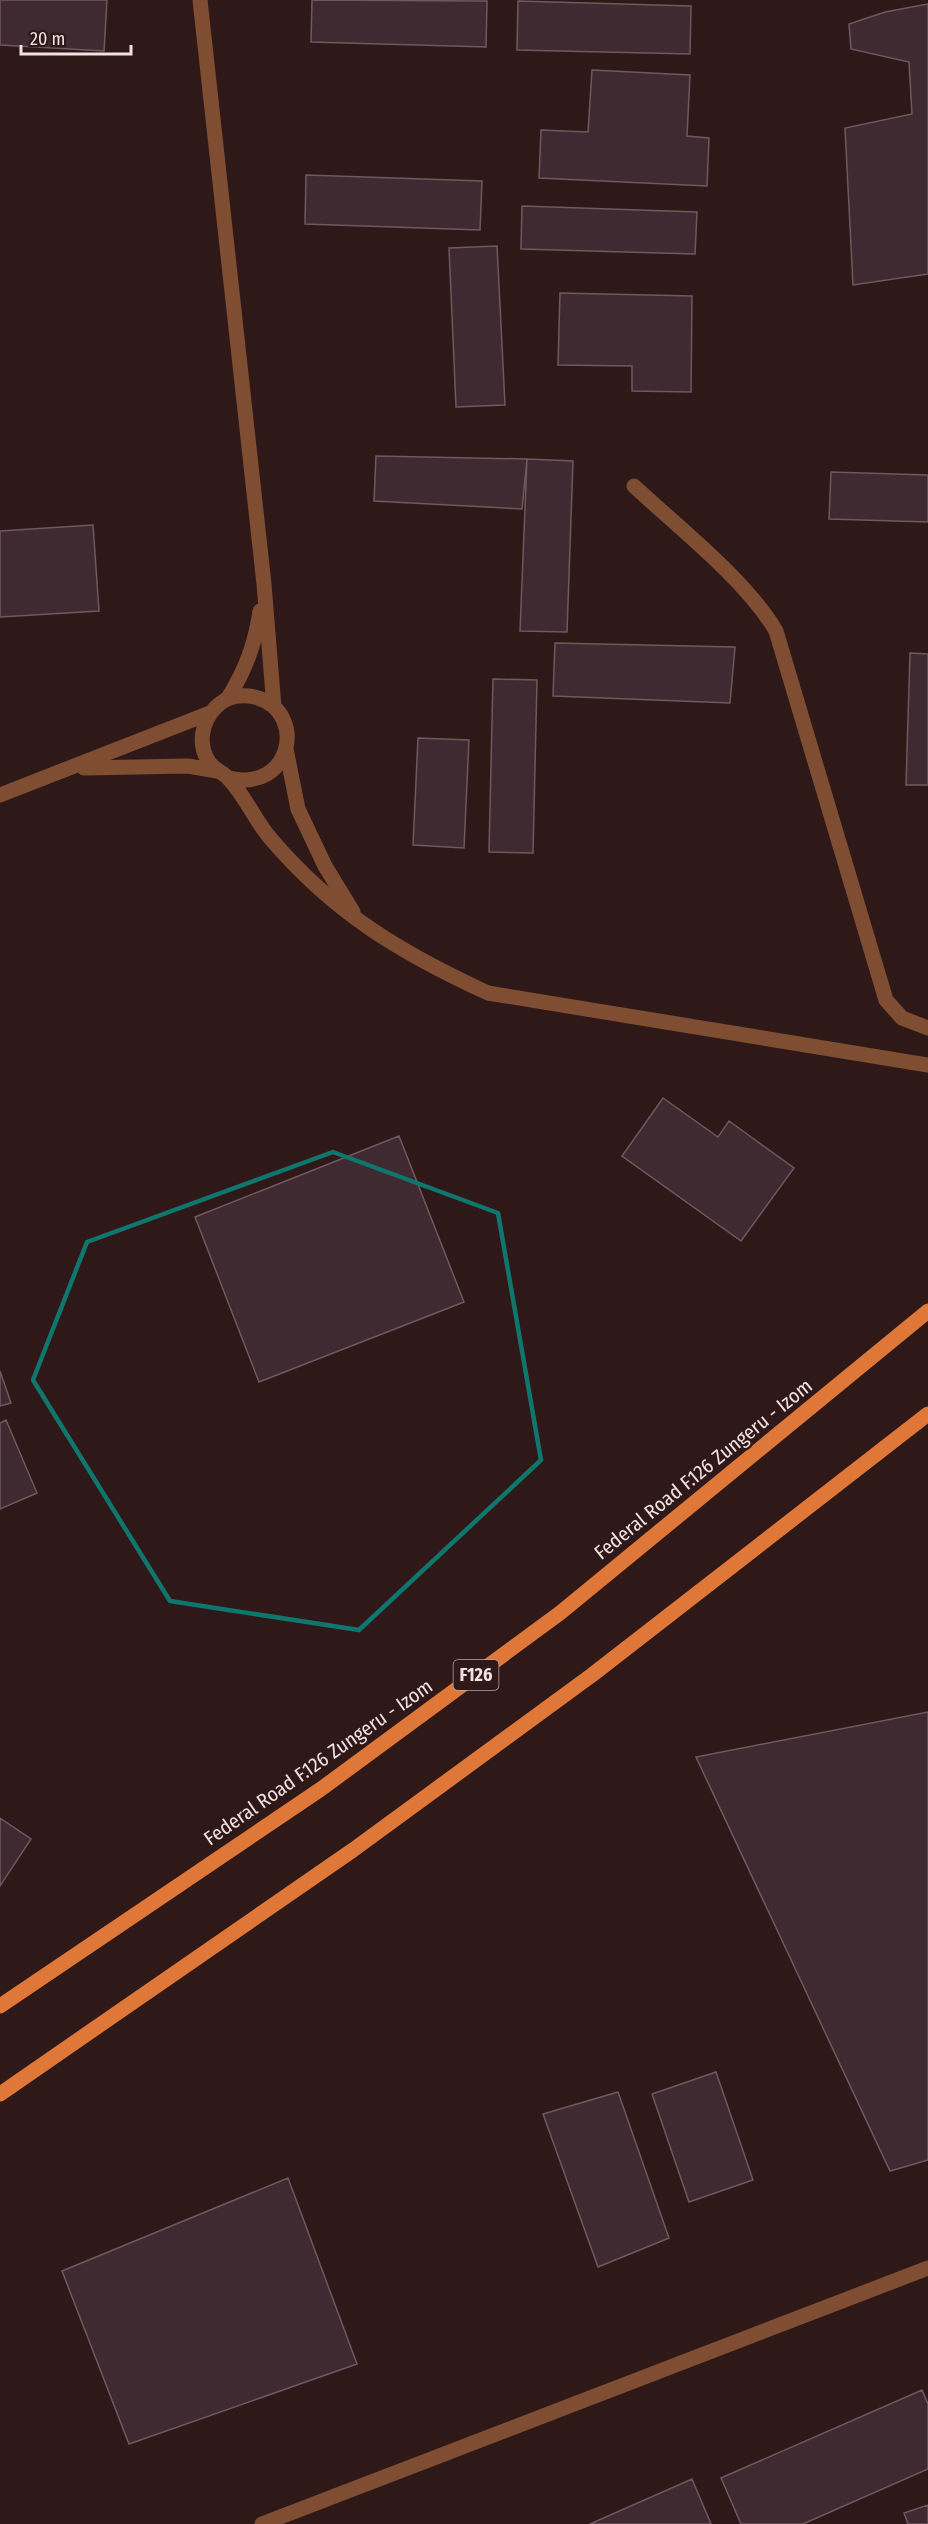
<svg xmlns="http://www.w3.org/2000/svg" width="928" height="2524" font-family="'Fira Sans Condensed',sans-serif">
<rect width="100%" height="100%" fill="#2e1918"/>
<path fill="#3f2a31" stroke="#705860" stroke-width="1.5" d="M0,0H107L104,51L0,45Z
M312,0L487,1L486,47L311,42Z
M518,1L691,6L690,54L517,50Z
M928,4V274L853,285L845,128L912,114L909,62L851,49L849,24L885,12Z
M592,70L690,75L687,136L709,138L707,186L539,178L541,130L588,132Z
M306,175L482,181L480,230L305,224Z
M522,206L697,212L695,254L521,249Z
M497,246L505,405L456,407L449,248Z
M560,293L692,296L691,392L632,391V366L558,365Z
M376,456L527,459L522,509L374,501Z
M527,459L573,461L567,632L520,631Z
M831,472L928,475V522L829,519Z
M93,525L99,611L0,617V531Z
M555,643L735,647L730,703L553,696Z
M910,653L928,654V785H906Z
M493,679L537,680L533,853L489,852Z
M418,738L469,740L464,848L413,845Z
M663,1098L718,1137L729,1121L794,1168L741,1241L622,1156Z
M399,1136L464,1302L259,1382L195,1217Z
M0,1371L11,1403L0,1406Z
M6,1420L37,1493L0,1509V1423Z
M928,1712V2160L890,2171L696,1757Z
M0,1818L31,1839L0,1886Z
M716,2072L753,2180L689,2202L652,2094Z
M618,2092L669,2238L598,2267L543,2114Z
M288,2178L357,2364L129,2444L62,2271Z
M922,2390L928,2404V2469L803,2524H741L721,2478Z
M692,2479L711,2524H590Z
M928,2505V2524H908L904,2513Z"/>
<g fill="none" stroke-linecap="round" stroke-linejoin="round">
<path stroke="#7f4d32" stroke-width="15" d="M200,0L264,584L274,707
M634,486C679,528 746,580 776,631L886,1000L902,1018L928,1028
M228,698C246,669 255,644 260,611
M286,749L298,809L325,866L353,912
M84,768L188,766L217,771
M229,778C292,793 307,713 258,698C243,693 227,696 216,707C202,721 197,744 209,762C214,770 223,772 229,779C246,797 255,821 271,839C334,913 401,953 488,993L928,1065
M0,795L210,713
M262,2524L928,2268"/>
<path stroke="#df7739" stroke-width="15" d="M0,2006L321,1789L560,1613L928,1311
M0,2094L353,1850L592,1675L928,1414"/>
</g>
<path fill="none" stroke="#0f766e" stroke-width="4.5" stroke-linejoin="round" d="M333,1152L498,1213L541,1460L359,1630L170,1601L33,1380L87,1242Z"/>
<g text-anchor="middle" stroke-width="5" stroke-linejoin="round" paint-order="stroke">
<rect fill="#2e1918" stroke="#b6a6a5" stroke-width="1.5" x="453.5" y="1660" width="45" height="30" rx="4.5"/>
<g font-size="18" font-weight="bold" fill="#f1e2e1">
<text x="476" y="1681">F126</text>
</g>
<g font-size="20" fill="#f1e2e1" stroke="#2e1918">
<text transform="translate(703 1469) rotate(-39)" y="7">Federal Road F.126 Zungeru - Izom</text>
<text transform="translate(318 1762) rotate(-35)" y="7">Federal Road F.126 Zungeru - Izom</text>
</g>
</g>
<path d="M21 45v9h110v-9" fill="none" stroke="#f1e2e1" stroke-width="3"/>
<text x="30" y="45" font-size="18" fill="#f1e2e1" stroke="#2e1918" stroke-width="4.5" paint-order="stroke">20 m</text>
</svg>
